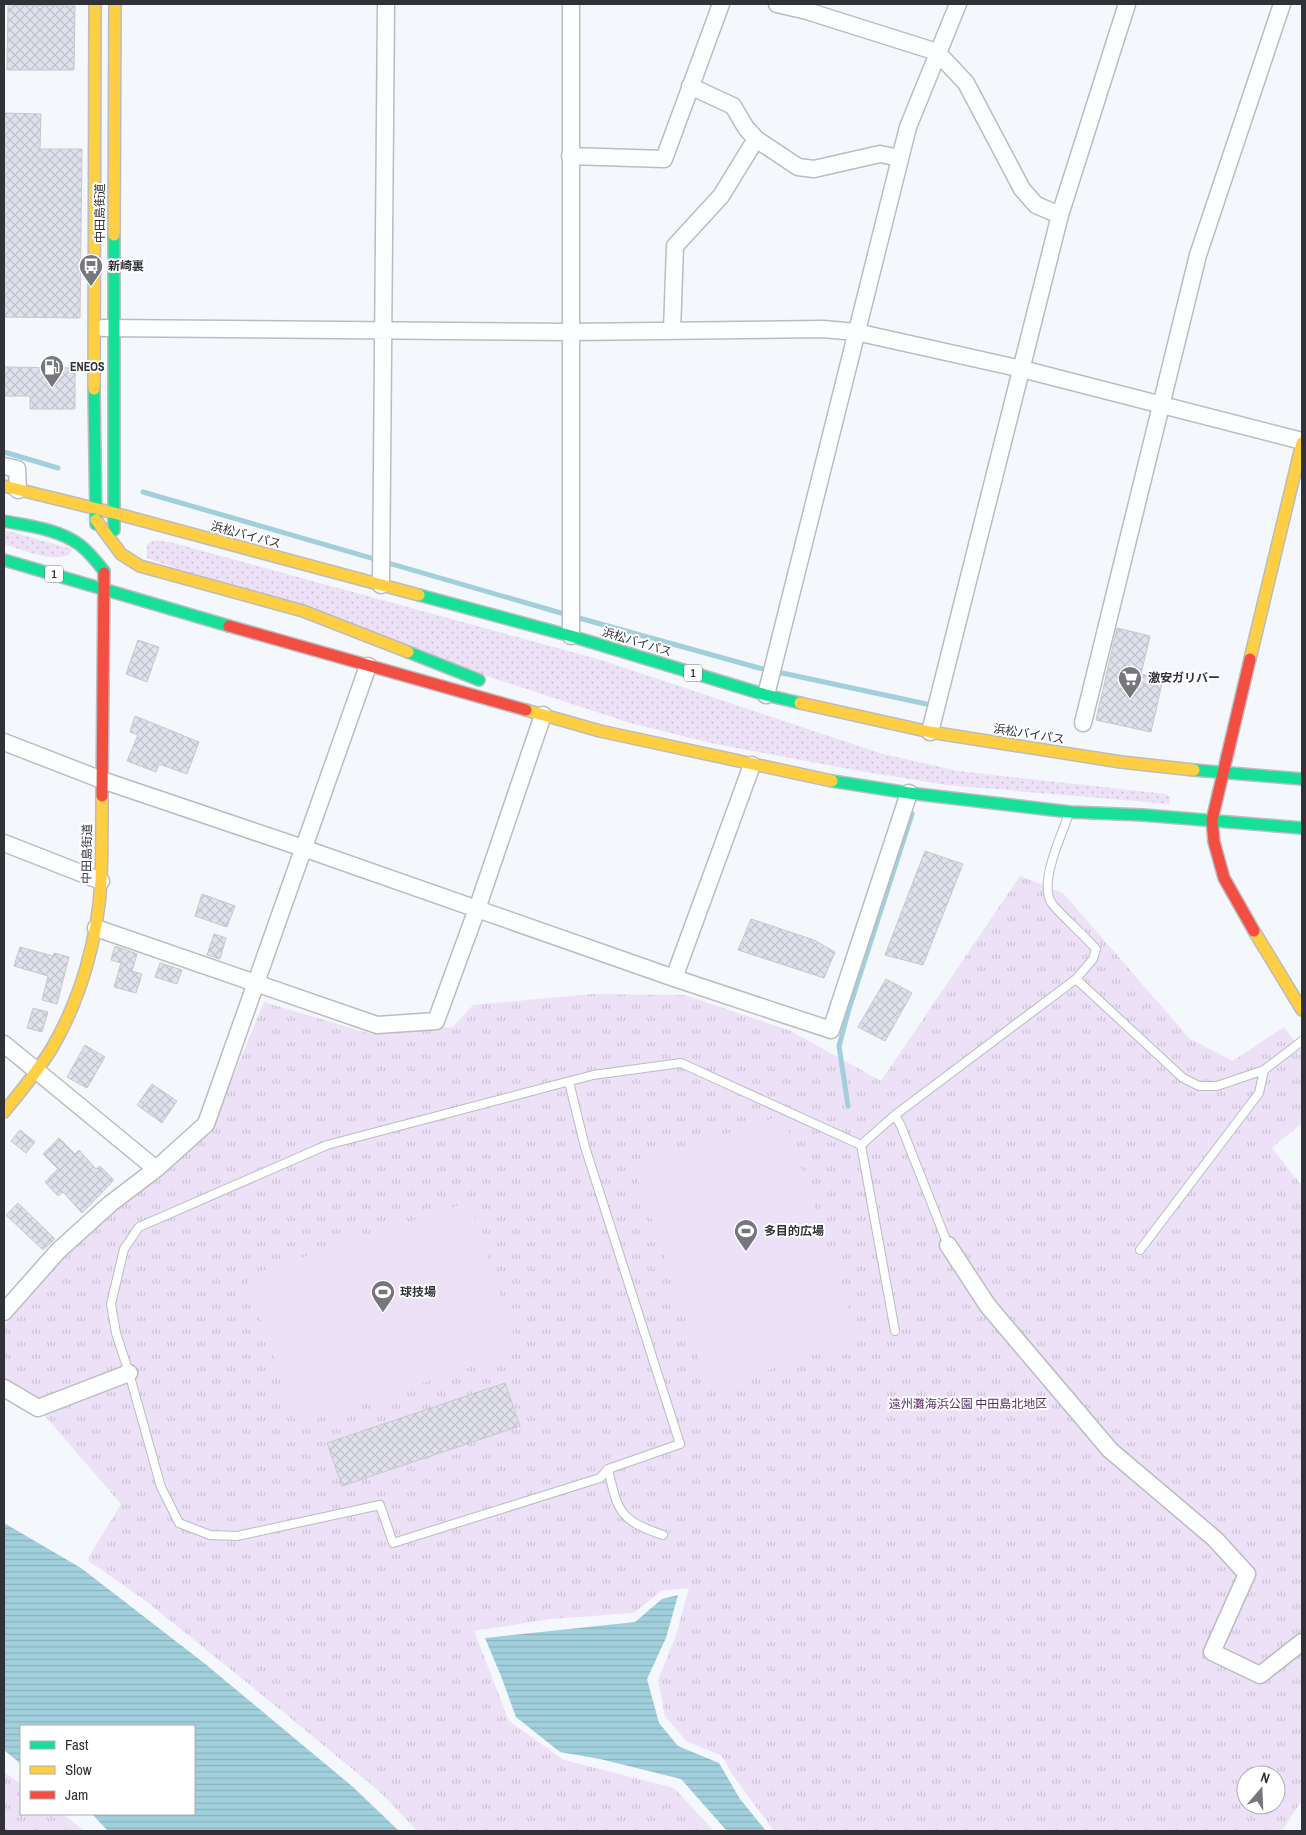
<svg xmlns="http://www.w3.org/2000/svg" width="1306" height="1835" font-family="'Archivo Narrow','Noto Sans JP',sans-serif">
<defs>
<pattern id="grass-dots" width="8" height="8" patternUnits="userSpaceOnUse" patternTransform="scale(1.25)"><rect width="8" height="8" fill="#ede1f7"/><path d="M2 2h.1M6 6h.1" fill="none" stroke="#ccc2d4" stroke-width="1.8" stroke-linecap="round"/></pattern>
<pattern id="park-tufts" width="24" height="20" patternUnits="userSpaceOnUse" patternTransform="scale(1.25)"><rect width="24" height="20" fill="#ede1f7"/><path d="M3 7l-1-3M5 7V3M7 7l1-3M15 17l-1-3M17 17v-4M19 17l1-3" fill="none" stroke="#ccc2d4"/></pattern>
<pattern id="water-rules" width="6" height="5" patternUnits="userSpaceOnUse" patternTransform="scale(1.25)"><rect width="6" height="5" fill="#a1cfdc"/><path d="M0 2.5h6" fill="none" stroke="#8bb2be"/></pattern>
<pattern id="building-cross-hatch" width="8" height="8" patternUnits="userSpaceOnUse" patternTransform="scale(1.25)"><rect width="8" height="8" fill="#e1e1ed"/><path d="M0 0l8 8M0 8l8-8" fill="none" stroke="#c1c2cc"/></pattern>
</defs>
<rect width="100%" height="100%" fill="#f4f7fb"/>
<path fill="url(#grass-dots)" d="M4,530L72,549L69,555C51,562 22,550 4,544Z
M156,540L170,542L601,660L883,754L958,771L1166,794L1170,797V804L947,785L854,770L715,744L630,723L459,667L147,558V544Z"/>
<path fill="url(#park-tufts)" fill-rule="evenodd" d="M1020,876L1063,893L1190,1039L1233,1061L1284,1027L1302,1051V1123L1272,1148L1302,1186V1800L1282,1831H774L734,1777L722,1756L686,1741L665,1716L658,1680L676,1635L689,1588L661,1591L634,1613L551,1619L474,1631L509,1721L564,1760L674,1788L714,1831H417L379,1791L288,1716L146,1601L87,1560L121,1504L38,1408L4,1388V1326L60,1259L212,1127L264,1002L371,1034L453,1027L473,1005L592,994L685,995L791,1031L881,1081ZM1246,1775H1276V1805H1246Z
M4,1772L21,1784V1814H63L84,1831H4Z"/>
<path fill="#ede1f7" d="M783,1115L859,1339L710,1390L633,1165Z
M469,1202L519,1351L297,1425L246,1276Z"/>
<path fill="url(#water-rules)" d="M4,1523L81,1568L204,1663L353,1787L399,1831H108L92,1814H194V1726H21V1764L4,1750Z
M678,1595L666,1638L647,1679L659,1723L678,1746L719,1763L740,1799L766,1831H727L681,1779L600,1759L560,1752L516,1717L501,1676L485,1638L635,1622L662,1599Z"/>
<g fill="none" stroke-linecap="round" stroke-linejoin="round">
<path stroke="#a1cfdc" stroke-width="5" d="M4,452L58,468
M143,492L561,613L759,668L931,705
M848,1106L839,1046L849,1009L912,814"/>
</g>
<path fill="url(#building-cross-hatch)" stroke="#c7c8cc" d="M8,5L75,6L74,70H7Z
M4,113L41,114L40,149H82L80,318L4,317Z
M4,367L75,368V409H30V396H4Z
M1117,628L1150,636L1141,674L1163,679L1151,732L1096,720Z
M138,640L159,647L147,682L126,674Z
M135,716L199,742L187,774L159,764L156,772L127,761L138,735L130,732Z
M925,851L963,864L923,965L885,955Z
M202,894L235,906L227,927L195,916Z
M751,919L814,940L835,952L824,978L738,950Z
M214,934L226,938L220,959L207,955Z
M115,946L137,954L132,971L142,974L136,993L114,987L121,963L111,960Z
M20,947L53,956L54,953L69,957L57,1004L42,1000L48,976L14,966Z
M160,963L182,970L177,984L155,977Z
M886,979L912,993L885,1041L858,1027Z
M33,1008L48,1012L42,1032L27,1028Z
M85,1045L105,1057L87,1088L67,1077Z
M152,1084L177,1101L162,1123L137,1105Z
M20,1130L35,1142L26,1153L11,1141Z
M59,1138L75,1154L79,1150L96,1169L100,1166L114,1180L82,1213L63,1192L58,1196L45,1182L58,1169L43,1154Z
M18,1203L55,1239L43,1250L6,1215Z
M505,1383L520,1426L342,1486L327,1443Z"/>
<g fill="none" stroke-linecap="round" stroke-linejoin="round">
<g stroke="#babcc0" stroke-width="10">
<path id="lane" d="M1076,979L1183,1078L1199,1086H1217L1264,1070L1302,1041
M569,1082L585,1147L680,1444L608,1469L600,1478L393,1543L380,1505L237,1536L210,1535L179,1523L161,1487L129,1373L116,1333L111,1304L124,1249L139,1227L327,1145L593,1075L681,1063L861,1145
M895,1115L901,1126L948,1245
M861,1145L895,1115L1076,979L1093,959L1096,949C1083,934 1066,920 1053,905C1037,886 1061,837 1068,816
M861,1145L895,1331
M1140,1250L1259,1093L1264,1070
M608,1469C618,1512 619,1520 663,1535"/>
</g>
<g stroke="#babcc0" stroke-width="19">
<path id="street" d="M571,4V636
M777,4L807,11L937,52L966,83L1022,189L1036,205L1060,215
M690,86L733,106L746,128L756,139L798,167L814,169L880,154L900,158
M570,156L664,159L721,4
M103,328L570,332L823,329L856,332L1022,369L1302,441
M672,331L675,246L721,196L756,139
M4,466L17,469L18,490
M381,585L386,4
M766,695L908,127L958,4
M1083,723L1198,255L1282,4
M930,732L1060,215L1127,4
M4,742L102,780L303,848L674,978L831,1030L909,793
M4,843L101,881
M96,928L377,1025L436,1021L477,909L543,715
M674,978L752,765
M4,1044L156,1169
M948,1245L988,1306L1110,1450L1215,1539L1247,1574L1212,1652L1260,1675L1302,1642
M4,1312L58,1251L110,1204L156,1169L206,1124L368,666
M4,1388L38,1408L129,1373"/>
</g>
<g stroke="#babcc0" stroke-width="14">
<path id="fast" d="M114,235V530
M94,389L96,524
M4,521C29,526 59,529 80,545C89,552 97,562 104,571
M4,560L229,626
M419,595L571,636L766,695L800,703
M408,652L479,680
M1194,770L1302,779
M832,781L909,793L1070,812L1143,815L1302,828"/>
</g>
<g stroke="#babcc0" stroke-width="14">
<path id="slow" d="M114,235L115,4
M94,389L95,4
M4,486L114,513L419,595
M96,520L121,554L140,566L303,611L408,652
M1250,659L1302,443
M800,703L930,732L1121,762L1194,770
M526,710L600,731L832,781
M1254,931L1302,1010
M4,1112C21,1091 38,1071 52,1048C81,998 98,938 101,881C102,853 102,824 102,796"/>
</g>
<g stroke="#babcc0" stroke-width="14">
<path id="jam" d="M229,626L526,710
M1250,659L1212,820L1214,842L1224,878L1254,931
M102,796L104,573"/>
</g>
<use href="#lane" stroke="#fdfefe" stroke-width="8"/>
<use href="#street" stroke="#fdfefe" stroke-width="16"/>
<use href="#fast" stroke="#16e098" stroke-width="11"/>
<use href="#slow" stroke="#ffcf43" stroke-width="11"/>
<use href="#jam" stroke="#f24e42" stroke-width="11"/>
</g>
<defs>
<g id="bus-pin" transform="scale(1.25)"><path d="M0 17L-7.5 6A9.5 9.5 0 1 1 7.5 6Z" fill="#75777c" stroke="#fff"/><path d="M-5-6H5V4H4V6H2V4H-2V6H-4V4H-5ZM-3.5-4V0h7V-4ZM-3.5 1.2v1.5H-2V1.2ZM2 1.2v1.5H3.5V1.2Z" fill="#fff"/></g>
<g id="fuel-pin" transform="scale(1.25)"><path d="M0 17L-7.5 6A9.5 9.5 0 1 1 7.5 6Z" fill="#75777c" stroke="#fff"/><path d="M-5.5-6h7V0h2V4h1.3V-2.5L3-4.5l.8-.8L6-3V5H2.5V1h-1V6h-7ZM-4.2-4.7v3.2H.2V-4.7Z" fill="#fff"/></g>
<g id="supermarket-pin" transform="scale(1.25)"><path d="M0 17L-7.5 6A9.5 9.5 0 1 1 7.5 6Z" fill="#75777c" stroke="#fff"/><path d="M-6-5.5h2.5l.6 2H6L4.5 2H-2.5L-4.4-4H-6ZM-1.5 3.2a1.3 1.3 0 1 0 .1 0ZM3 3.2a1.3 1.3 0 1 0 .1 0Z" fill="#fff"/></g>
<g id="stadium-pin" transform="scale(1.25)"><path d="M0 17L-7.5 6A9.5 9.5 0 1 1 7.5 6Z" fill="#75777c" stroke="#fff"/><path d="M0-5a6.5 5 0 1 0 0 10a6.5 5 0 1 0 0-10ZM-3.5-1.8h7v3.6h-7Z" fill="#fff"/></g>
</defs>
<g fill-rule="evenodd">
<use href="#bus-pin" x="91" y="266"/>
<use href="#fuel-pin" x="52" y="367"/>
<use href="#supermarket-pin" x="1130" y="678"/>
<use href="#stadium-pin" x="746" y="1231"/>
<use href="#stadium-pin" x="383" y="1292"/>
</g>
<g text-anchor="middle" stroke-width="4" stroke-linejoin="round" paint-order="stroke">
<g fill="#fff" stroke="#6e7074" stroke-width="1">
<rect x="45" y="565.5" width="18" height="17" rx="4"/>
<rect x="684" y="664.5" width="18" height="17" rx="4"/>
</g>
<g font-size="11" font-weight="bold" fill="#303238">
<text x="54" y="578">1</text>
<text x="693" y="677">1</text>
</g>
<g font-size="12" fill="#303238" stroke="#fff">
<text transform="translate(100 213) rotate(-90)" y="4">中田島街道</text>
<text transform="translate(246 535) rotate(15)" y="4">浜松バイパス</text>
<text transform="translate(637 642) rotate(17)" y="4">浜松バイパス</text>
<text transform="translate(1029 734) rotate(9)" y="4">浜松バイパス</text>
<text transform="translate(87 854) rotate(-89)" y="4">中田島街道</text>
</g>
<g font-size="12" font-weight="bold" fill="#303238" stroke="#fff" text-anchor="start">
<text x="108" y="270">新崎裏</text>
<text x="70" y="371">ENEOS</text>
<text x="1148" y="682">激安ガリバー</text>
<text x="764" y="1235">多目的広場</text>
<text x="400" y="1296">球技場</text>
</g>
<g font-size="12" fill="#552f66" stroke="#fff">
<text x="968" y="1408">遠州灘海浜公園 中田島北地区</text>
</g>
</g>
<rect width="1306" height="1835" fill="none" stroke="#303238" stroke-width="10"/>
<rect x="20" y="1725" width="175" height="90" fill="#ffffff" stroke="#acadaf"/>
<rect x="30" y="1741" width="25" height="8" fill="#16e098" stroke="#acadaf"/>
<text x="65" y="1750" font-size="15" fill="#303238">Fast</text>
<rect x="30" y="1766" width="25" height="8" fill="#ffcf43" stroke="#acadaf"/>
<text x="65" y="1775" font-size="15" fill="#303238">Slow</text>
<rect x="30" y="1791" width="25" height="8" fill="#f24e42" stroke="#acadaf"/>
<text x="65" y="1800" font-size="15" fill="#303238">Jam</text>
<g transform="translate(1261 1790) rotate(19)"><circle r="24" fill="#ffffff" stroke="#acadaf"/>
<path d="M0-4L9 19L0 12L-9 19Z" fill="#75777c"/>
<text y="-8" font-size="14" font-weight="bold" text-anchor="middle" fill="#303238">N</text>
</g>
</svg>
